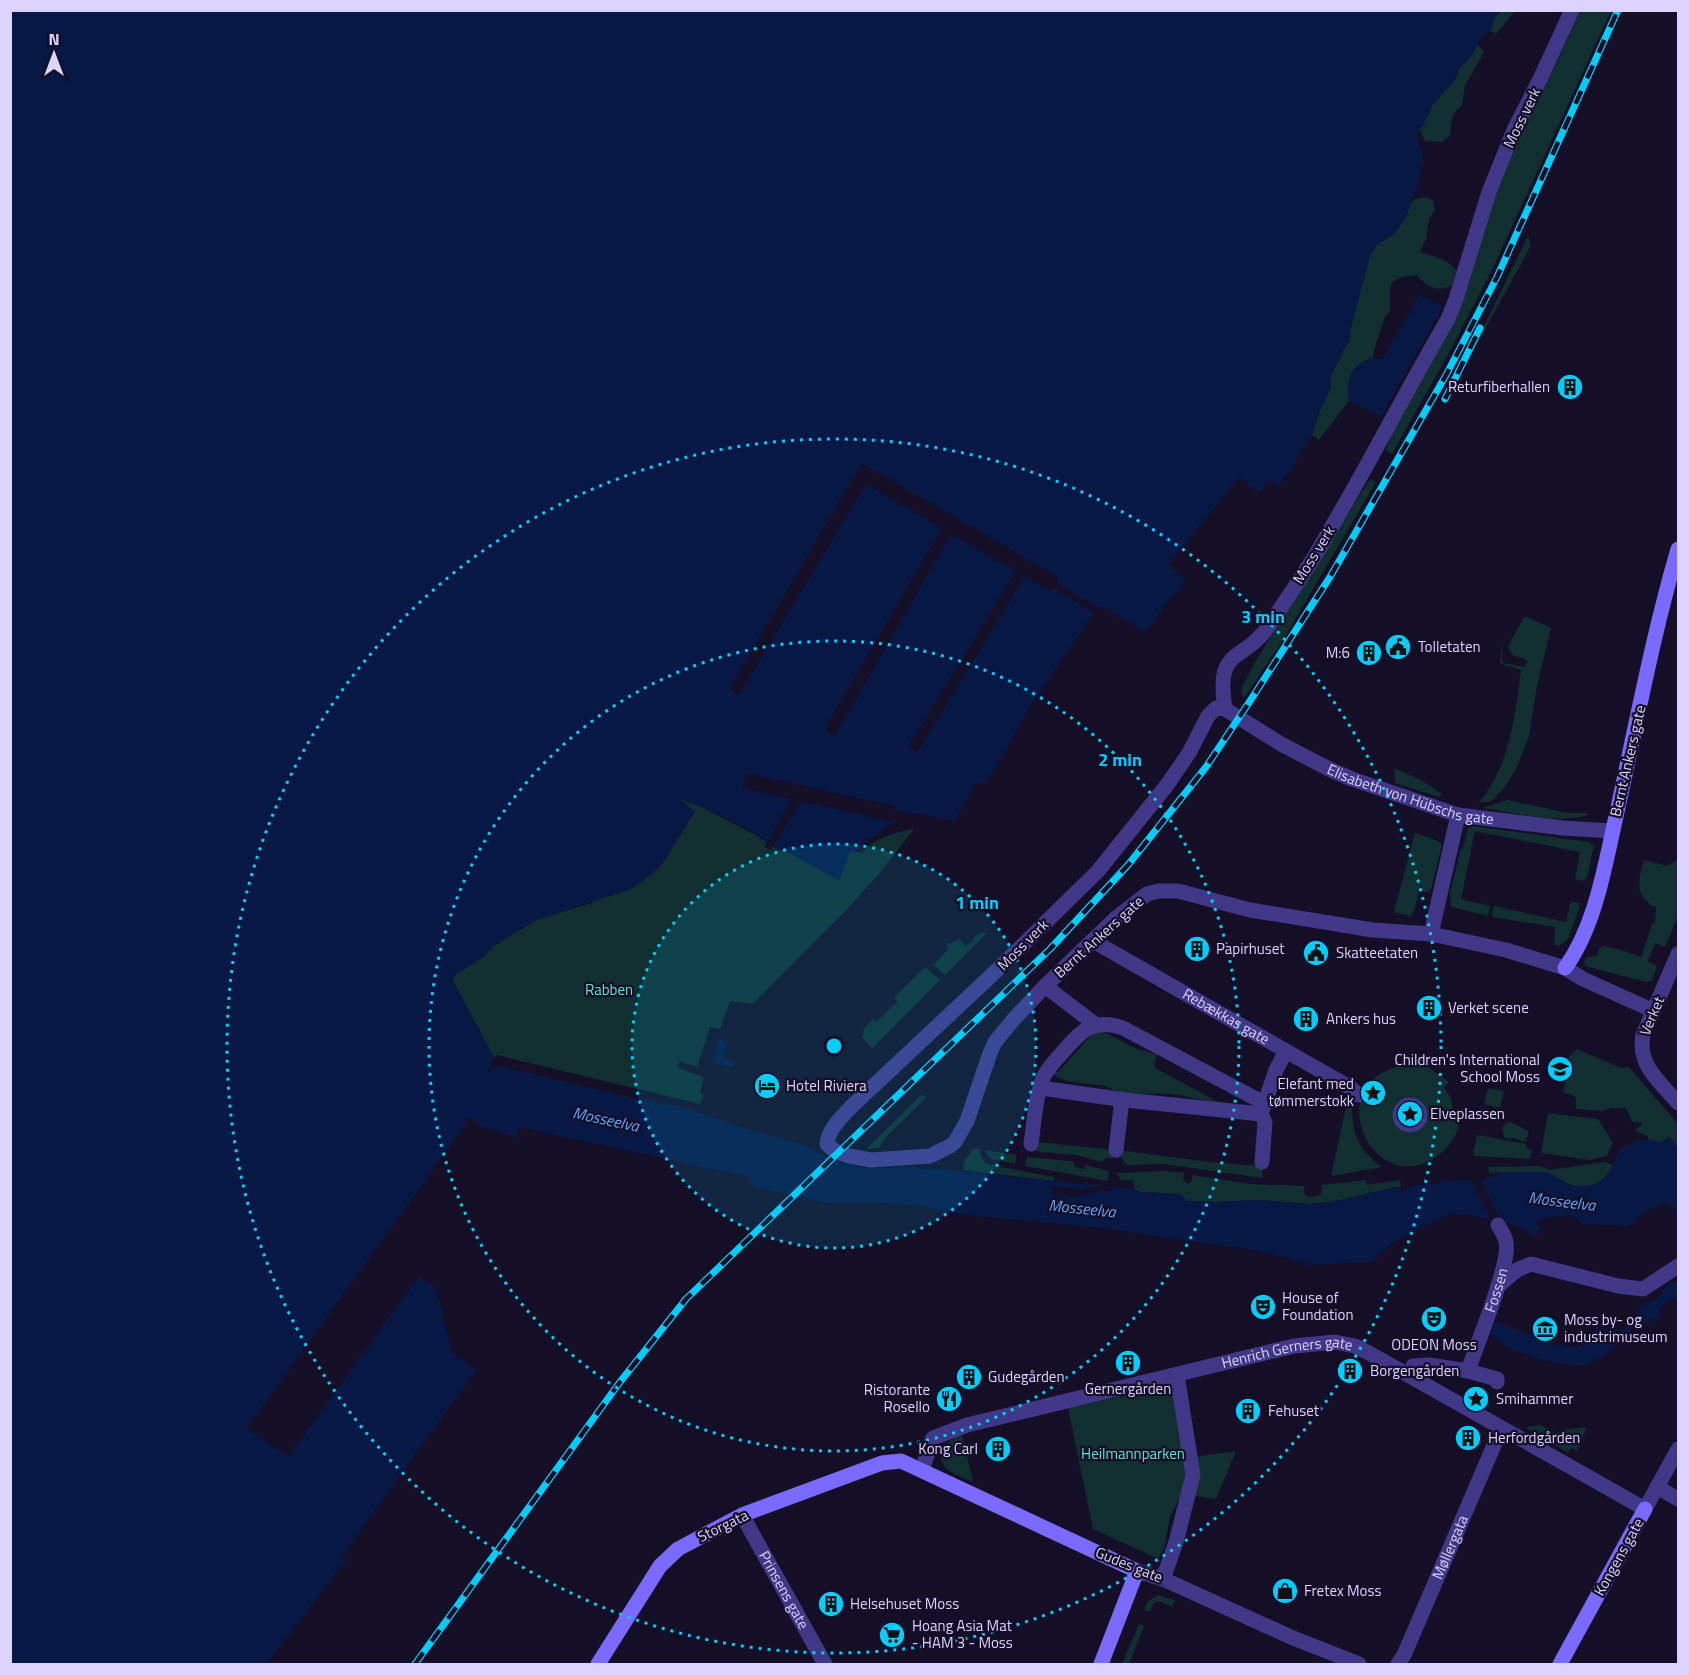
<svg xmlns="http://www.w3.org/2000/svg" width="1689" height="1675" font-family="'Titillium Web',sans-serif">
<rect width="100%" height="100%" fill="#140e26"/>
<path fill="#112e30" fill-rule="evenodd" d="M1502,11H1515L1496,34L1490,31L1494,17Z
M1580,11H1611L1493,268L1451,349L1392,454L1386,450L1390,438L1445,334L1468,286L1489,212L1507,163L1517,140L1555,66Z
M1477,44L1484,52L1465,86L1462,105L1454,113L1452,118L1450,136L1442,142L1425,141L1419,129L1423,126L1433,104L1456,78L1459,69L1473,54Z
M1426,197L1433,200L1435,210L1429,219L1426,239L1420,252C1434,257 1447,258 1457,271L1452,285C1437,293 1427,287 1417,275L1402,277L1393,281L1390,289V311L1385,317L1374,350L1373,358C1353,363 1345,382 1349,401L1319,440L1312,435L1319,413L1331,387V376L1346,345L1350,341V331L1370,255L1379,243L1394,234L1405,219L1411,203L1415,199Z
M1528,236L1531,246L1463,369Z
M1370,479L1376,482L1283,640L1244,698L1241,693L1242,687L1258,657Z
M1525,616L1551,628L1537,686L1529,736L1516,770L1501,792L1495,796L1498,798L1488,802H1479C1510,767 1515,714 1521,670L1500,663L1502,645V661L1504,663L1525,667L1527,662L1525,659L1512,655L1508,646Z
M1394,768L1421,780L1441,793V795L1439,797L1395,783Z
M680,799L700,806L763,839L767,843L765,847L770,850L772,846L778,849L784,850L839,880L850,851L862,853C873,837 897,833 915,828L878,875L847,909L753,1004L730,1001L720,1029L710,1027L697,1067L679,1061L678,1068L704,1077L700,1093L704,1095L700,1104L497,1055L494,1058L452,980L455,975L485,956L494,946L505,939L536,920L591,903L673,847L694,812Z
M1508,800L1568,813H1587L1588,815C1555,825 1515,812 1482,808Z
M1473,826L1589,842L1594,846L1587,878L1583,881L1575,879L1580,852L1475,831L1461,899L1490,906L1488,916L1451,907L1450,892L1461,849L1463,848L1468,829Z
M1415,833L1436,840L1442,844L1431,890L1427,892L1419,891L1414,912L1410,916L1394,912Z
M1678,859V916L1665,947L1655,943L1648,961L1657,966L1652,981L1646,982L1588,967L1584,963L1586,957L1597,956L1599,949L1603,946L1618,949L1641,957L1652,924L1655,923L1656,908C1634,897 1638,880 1644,860L1667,866Z
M1571,901L1578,903L1580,906L1568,939L1559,946L1554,945L1555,927L1492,917L1494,906L1566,922Z
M983,932L986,934L945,975L934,965L949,948L946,945L959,939L965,946L974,940L973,937Z
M925,967L940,980L872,1049L862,1037L864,1029L873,1019L876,1022L898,1001L894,997Z
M1095,1031H1102L1137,1049L1157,1054L1154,1067L1218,1102C1202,1101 1188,1096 1173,1094C1154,1092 1135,1096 1117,1091C1112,1090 1108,1087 1104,1086C1087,1082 1069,1085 1054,1075V1070L1058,1072Z
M1577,1049L1621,1068L1629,1067L1678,1124V1148L1669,1137L1661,1143L1648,1140V1136L1635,1131L1643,1123L1632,1122L1626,1108H1611L1602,1111L1576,1109V1099L1573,1095L1563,1093L1569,1056Z
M1414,1064L1428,1067L1449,1082L1444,1087L1451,1098L1454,1117L1460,1118C1458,1136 1449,1149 1433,1159C1368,1198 1315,1072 1414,1064ZM1412,1104L1418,1108L1421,1115L1418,1122L1412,1125L1404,1124L1399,1118C1400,1109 1403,1106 1412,1104Z
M1488,1088L1504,1091L1500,1108L1484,1104Z
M921,1095L927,1097L886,1137L879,1148L866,1149Z
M1349,1104L1352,1105C1352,1134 1358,1149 1382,1167L1331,1176L1346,1107Z
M1548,1113L1598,1119L1613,1143L1607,1156L1590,1160L1541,1153Z
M1510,1122L1529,1131L1526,1141L1523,1142L1515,1138L1508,1139L1504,1137L1502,1128L1506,1123Z
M1477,1135L1526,1144V1148L1532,1150L1530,1159L1474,1156L1473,1153Z
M1038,1142L1114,1150L1119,1159L1106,1158L1101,1162L1076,1155L1040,1152L1036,1151Z
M974,1148L980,1149L981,1157L986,1164L1054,1177V1181L963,1170L964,1161Z
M986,1150L1017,1155L1015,1164L991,1159L986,1153Z
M1118,1150L1209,1162L1263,1166L1262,1178L1163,1164L1128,1165L1124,1162Z
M1027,1157L1068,1161L1074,1162V1167L1084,1169L1086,1165L1109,1171L1108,1181L1025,1166Z
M1605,1162L1613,1165C1604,1182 1591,1193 1570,1185C1561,1181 1554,1174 1544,1172H1500L1489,1173L1488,1167L1541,1166L1549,1170Z
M1165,1171L1184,1173L1183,1180L1188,1184L1191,1182L1193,1175L1251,1184L1304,1186L1305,1195L1310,1197L1320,1195L1322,1191L1321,1185L1366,1180L1367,1185L1400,1180L1401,1188L1395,1187L1332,1202L1310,1204L1258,1200L1216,1202L1187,1201L1180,1194L1139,1192L1134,1189V1181L1121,1180L1116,1173Z
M1177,1384L1190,1476L1170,1517L1164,1549L1158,1559L1093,1529L1068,1408Z
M1541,1425L1556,1433L1574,1428L1587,1427L1577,1451L1571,1448L1568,1453L1525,1427Z
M962,1433L973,1482C965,1478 953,1475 947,1469C931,1452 949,1440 962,1433Z
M1236,1451L1216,1499L1195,1496L1194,1457Z
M1158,1595L1175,1600L1172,1607L1159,1601L1154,1603L1150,1612L1144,1610L1148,1601Z
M1139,1624L1144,1626L1129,1664H1122Z"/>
<path fill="#081845" d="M11,11H1502L1494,17L1492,29L1480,39L1473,54L1459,69L1453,83L1433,104L1423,126L1419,129L1417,139L1423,151L1424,163L1421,168L1419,181L1405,219L1394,234L1379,243L1370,255L1350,331V341L1346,345L1334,368L1331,376V387L1319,413L1312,435L1294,461L1295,465L1277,486L1270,480L1259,493L1239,477L1168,565L1186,581L1165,605L1146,633L1099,605L1033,702L985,785L978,781L954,821L914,813L906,814L859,846L855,853L850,851L839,880L784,850C774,849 767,843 760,838C750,829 692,801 680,799L695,812L683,829L668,856L658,869L641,882L629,890L536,920L505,939L494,946L485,956L455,975L453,980L494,1058L487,1071L500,1066L646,1101L684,1107L747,1129L805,1145L831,1160L863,1168L915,1167L926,1170L931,1168L1100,1186V1191H1112L1114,1187L1134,1189L1139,1192L1180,1194L1187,1201L1216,1202L1258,1200L1310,1204L1332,1202L1396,1187L1400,1191L1415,1186L1455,1180L1493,1178L1500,1172H1544C1556,1175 1566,1186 1578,1186C1597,1187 1607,1180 1614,1163C1616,1158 1617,1154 1620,1150C1625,1146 1635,1142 1641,1140C1650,1138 1656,1142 1664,1143L1670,1137L1678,1148V1212L1664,1203L1639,1216L1629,1226L1583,1224L1570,1215L1537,1219V1224L1541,1227L1535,1236L1521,1227L1500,1220L1451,1213C1432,1224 1412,1231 1394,1242C1385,1248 1379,1255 1372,1262L1308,1265L1304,1262L1259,1251L1103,1228L966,1215L920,1206L870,1202L825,1203L754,1186L749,1177L519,1127L517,1137H515L484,1127L470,1118L247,1428L288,1457L419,1276L437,1290L452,1353L476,1370L342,1556L346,1560L266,1664H11Z
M1420,294L1443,306L1381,417L1349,401C1344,375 1356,357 1383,359Z
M719,1039L728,1042L723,1059L735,1063L733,1068L712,1062Z
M1678,1279V1299H1671L1659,1310L1660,1313L1655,1320L1652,1319L1645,1324L1638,1322C1630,1334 1603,1360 1588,1364C1570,1369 1528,1357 1510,1348C1503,1345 1498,1339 1491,1335L1495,1321L1553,1344L1576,1348L1591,1339L1597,1326L1610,1331L1624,1329L1644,1304L1656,1300C1660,1292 1666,1290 1670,1282L1676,1283Z"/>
<path fill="#140e26" d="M862,463L1058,577L1056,582L1098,608L1094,613L1053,587L1050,591L1025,576L917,753L908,747L1016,571L951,534L835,736L825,728L942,528L866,484L739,695L730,688Z
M746,773L895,806V810L919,815V817H907L901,820L893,818L892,822L801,801L771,849L765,846L792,799L743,788Z
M1469,1176H1479L1502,1223H1492Z
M1053,1186L1080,1189L1100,1187L1099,1191L1073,1197L1052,1194Z"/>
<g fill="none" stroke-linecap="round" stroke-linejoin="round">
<g stroke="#413787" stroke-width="15">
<path d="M1572,10L1541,77L1514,130L1489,192L1456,299L1448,319C1406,391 1369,464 1327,535C1310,566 1289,595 1270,624C1243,665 1215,644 1225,709L1216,708L1208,716L1189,753L1167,785L1098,871L994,973L851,1107C842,1117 828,1129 827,1144L835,1151L849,1156L871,1160L930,1156L950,1146L955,1142L967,1121L990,1053L995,1042L1014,1019L1045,986L1116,918L1147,894L1159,891H1178L1250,910L1373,930L1431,934L1506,950L1565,968L1583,979L1654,1011"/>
<path id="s1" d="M1225,709L1281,744L1329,769L1352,779L1458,815L1563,828L1613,831"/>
<path d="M1431,934L1458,815"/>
<path id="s2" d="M1093,941L1351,1088L1358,1095"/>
<path d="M1678,954L1643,1035C1637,1065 1660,1082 1678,1103"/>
<path d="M1045,986L1096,1025"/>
<path d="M1041,1088L1125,1100L1261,1114"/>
<circle cx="1410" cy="1115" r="10"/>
<path d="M1031,1144C1034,1123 1035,1100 1042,1080C1046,1070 1054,1062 1061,1054C1080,1032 1092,1017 1123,1028L1264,1103"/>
<path d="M1116,1150L1122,1099"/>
<path d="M1262,1162L1265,1122L1261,1114L1276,1070L1286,1051"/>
<path d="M1498,1286L1517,1270L1531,1264L1618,1286L1643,1289L1678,1266"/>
<path id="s3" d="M1413,1366L1429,1365L1468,1371C1476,1346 1511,1263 1506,1242C1505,1236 1501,1230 1498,1225"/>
<path d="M1468,1371L1497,1379V1382"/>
<path id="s4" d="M922,1470L933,1438L967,1425L1294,1346L1335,1342L1355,1346L1369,1353L1645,1509L1678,1449"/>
<path d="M1657,1487L1678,1499"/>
<path id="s5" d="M742,1515L825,1664"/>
<path d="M1137,1571L1163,1579L1293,1638L1359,1664"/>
<path d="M1163,1579L1176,1542L1193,1475L1177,1375"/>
<path id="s6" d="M1398,1664L1404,1655L1501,1429"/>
</g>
<path stroke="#7b6aff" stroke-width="15" d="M1565,968C1593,929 1603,876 1613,830C1634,737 1651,641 1678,549
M598,1664L660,1566L678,1549L742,1515L882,1463L901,1461L1137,1571L1101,1664
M1560,1664L1645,1509"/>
<g stroke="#00cdfe" stroke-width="7">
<path id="rail" d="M1445,399L1480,328
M415,1664L620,1382L686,1299L1050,949L1128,865L1206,767L1250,701L1330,577L1445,377L1497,277L1618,10"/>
</g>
<use href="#rail" stroke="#140e26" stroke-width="4.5" stroke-dasharray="14" stroke-linecap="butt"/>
</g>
<circle cx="834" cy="1046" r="202" fill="#00cdfe" fill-opacity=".12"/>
<g fill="none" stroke="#00cdfe" stroke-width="3" stroke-dasharray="3 6">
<circle cx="834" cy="1046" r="202"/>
<circle cx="834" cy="1046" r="405"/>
<circle cx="834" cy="1046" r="607"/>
</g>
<defs>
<g id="building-disc" transform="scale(1.35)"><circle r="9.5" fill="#00cdfe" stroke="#140e26"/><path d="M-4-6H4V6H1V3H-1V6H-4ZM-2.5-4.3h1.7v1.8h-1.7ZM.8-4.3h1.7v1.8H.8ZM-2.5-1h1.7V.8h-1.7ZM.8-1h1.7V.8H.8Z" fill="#111"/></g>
<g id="civic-disc" transform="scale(1.35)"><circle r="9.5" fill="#00cdfe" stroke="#140e26"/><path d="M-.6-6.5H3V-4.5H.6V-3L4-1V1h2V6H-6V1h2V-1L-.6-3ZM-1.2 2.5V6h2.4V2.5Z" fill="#111"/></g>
<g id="school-disc" transform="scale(1.35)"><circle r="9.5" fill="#00cdfe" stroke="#140e26"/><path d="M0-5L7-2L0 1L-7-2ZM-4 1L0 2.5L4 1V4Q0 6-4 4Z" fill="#111"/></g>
<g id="hotel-disc" transform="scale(1.35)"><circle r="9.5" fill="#00cdfe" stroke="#140e26"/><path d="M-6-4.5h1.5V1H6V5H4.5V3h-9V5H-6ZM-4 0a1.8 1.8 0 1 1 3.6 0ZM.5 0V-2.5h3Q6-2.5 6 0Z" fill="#111"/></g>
<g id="sight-disc" transform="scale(1.35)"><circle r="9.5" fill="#00cdfe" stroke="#140e26"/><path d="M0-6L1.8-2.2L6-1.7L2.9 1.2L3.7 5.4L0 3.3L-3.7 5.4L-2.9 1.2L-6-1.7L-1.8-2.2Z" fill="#111"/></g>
<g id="theatre-disc" transform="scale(1.35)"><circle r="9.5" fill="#00cdfe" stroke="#140e26"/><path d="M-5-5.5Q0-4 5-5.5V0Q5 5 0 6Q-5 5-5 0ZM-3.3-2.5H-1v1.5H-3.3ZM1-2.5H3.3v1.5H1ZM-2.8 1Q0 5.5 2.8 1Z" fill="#111"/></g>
<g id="museum-disc" transform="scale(1.35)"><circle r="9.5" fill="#00cdfe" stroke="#140e26"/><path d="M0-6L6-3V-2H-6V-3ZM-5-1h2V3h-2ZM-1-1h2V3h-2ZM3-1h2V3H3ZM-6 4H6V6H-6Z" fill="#111"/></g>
<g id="restaurant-disc" transform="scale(1.35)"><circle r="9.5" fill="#00cdfe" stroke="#140e26"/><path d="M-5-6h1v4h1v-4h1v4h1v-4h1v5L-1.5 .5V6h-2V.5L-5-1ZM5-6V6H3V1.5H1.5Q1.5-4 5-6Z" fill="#111"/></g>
<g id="shop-disc" transform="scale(1.35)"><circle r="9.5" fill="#00cdfe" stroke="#140e26"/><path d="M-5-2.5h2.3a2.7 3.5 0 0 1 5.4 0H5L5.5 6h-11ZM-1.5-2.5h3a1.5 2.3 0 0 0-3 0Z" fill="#111"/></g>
<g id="supermarket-disc" transform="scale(1.35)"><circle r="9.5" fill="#00cdfe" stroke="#140e26"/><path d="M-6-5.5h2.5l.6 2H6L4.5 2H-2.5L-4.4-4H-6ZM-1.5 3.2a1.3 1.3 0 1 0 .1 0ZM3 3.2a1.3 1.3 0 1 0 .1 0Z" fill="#111"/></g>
</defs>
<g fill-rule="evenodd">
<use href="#building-disc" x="1570" y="387"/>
<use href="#civic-disc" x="1398" y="647"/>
<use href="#building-disc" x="1369" y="653"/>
<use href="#building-disc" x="1197" y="949"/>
<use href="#civic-disc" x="1316" y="953"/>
<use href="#building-disc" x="1429" y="1008"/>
<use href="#building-disc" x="1306" y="1019"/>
<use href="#school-disc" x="1560" y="1069"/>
<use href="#hotel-disc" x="767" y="1086"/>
<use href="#sight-disc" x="1373" y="1093"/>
<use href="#sight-disc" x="1410" y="1114"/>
<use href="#theatre-disc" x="1263" y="1307"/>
<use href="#theatre-disc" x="1434" y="1319"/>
<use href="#museum-disc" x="1545" y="1329"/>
<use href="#building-disc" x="1128" y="1363"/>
<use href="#building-disc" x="1350" y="1371"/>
<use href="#building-disc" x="969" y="1377"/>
<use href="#restaurant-disc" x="949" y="1399"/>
<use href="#sight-disc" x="1476" y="1399"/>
<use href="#building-disc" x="1248" y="1411"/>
<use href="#building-disc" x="1468" y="1438"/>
<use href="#building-disc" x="998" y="1449"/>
<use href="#shop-disc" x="1285" y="1591"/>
<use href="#building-disc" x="831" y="1604"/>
<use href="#supermarket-disc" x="892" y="1635"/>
</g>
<g text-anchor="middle" stroke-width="4.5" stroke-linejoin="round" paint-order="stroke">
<g font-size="15" fill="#dcd3ff" stroke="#140e26">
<text transform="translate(1522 118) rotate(-64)" y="5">Moss verk</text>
<text transform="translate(1314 555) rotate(-58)" y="5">Moss verk</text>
<text transform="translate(1628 761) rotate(-77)" y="5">Bernt Ankers gate</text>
<text dy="5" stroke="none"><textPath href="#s1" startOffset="206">Elisabeth von Hübschs gate</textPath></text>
<text transform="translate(1099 937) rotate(-42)" y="5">Bernt Ankers gate</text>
<text transform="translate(1023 945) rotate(-45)" y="5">Moss verk</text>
<text transform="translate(1652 1016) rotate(-67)" y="5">Verket</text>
<text dy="5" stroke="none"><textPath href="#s2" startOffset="153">Rebækkas gate</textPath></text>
<text dy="5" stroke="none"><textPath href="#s3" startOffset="141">Fossen</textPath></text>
<text dy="5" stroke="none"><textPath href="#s4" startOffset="399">Henrich Gerners gate</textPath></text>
<text transform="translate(723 1526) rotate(-26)" y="5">Storgata</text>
<text dy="5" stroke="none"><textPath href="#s6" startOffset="128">Møllergata</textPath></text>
<text transform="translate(1619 1557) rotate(-61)" y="5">Kongens gate</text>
<text transform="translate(1129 1565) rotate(22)" y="5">Gudes gate</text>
<text dy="5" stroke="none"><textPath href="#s5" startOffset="86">Prinsens gate</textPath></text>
</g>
<g font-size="15" fill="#dcd3ff" stroke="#140e26" text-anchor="start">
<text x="1550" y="392" text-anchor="end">Returfiberhallen</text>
<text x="1418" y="652">Tolletaten</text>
<text x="1350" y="658" text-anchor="end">M:6</text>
<text x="1216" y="954">Papirhuset</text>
<text x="1336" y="958">Skatteetaten</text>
<text x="1448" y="1013">Verket scene</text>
<text x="1326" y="1024">Ankers hus</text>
<text x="1540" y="1065" text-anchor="end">Children's International<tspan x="1540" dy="17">School Moss</tspan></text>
<text x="1354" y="1089" text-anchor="end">Elefant med<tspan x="1354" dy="17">tømmerstokk</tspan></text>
<text x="786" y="1091">Hotel Riviera</text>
<text x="1430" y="1119">Elveplassen</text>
<text x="1282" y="1303">House of<tspan x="1282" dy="17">Foundation</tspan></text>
<text x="1564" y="1325">Moss by- og<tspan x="1564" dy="17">industrimuseum</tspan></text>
<text x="1434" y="1350" text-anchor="middle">ODEON Moss</text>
<text x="1370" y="1376">Borgengården</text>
<text x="988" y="1382">Gudegården</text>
<text x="1128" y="1394" text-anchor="middle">Gernergården</text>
<text x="930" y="1395" text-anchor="end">Ristorante<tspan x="930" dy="17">Rosello</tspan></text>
<text x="1496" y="1404">Smihammer</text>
<text x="1268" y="1416">Fehuset</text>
<text x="1488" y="1443">Herfordgården</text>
<text x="978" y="1454" text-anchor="end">Kong Carl</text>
<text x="1304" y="1596">Fretex Moss</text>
<text x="850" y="1609">Helsehuset Moss</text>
<text x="912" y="1631">Hoang Asia Mat<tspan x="912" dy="17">- HAM 3 - Moss</tspan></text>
</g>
<g font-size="15" fill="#59e5cf" stroke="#140e26">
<text x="609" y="995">Rabben</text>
<text x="1133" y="1459">Heilmannparken</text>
</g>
<g font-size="16" font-style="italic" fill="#61a7ff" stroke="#140e26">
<text transform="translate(606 1119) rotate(12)" y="6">Mosseelva</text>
<text transform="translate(1562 1201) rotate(7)" y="6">Mosseelva</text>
<text transform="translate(1082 1208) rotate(6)" y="6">Mosseelva</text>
</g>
</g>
<circle cx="834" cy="1046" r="9" fill="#00cdfe" stroke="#140e26" stroke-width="3"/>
<g font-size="18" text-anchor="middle" font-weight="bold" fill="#00cdfe" stroke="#140e26" stroke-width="4.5" stroke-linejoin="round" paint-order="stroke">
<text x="1263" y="623">3 min</text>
<text x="1120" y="766">2 min</text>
<text x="977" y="909">1 min</text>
</g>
<rect width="1689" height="1675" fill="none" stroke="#dcd3ff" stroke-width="24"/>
<g transform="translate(54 54)" stroke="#140e26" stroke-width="4.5" paint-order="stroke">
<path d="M0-4.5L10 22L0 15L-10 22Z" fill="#dcd3ff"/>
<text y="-9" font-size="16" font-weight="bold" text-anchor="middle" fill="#dcd3ff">N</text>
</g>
</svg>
